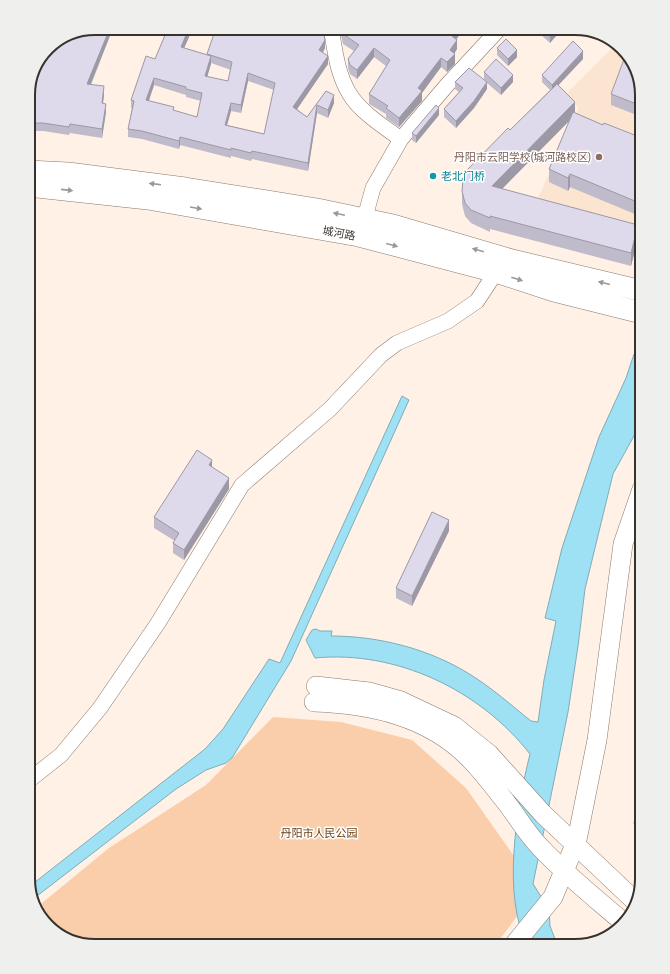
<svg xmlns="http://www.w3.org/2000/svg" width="670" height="974" font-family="'Asap Condensed','Noto Sans SC',sans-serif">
<rect width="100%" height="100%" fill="#fff1e5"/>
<path fill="#fbe4d0" d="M616,44L633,62L642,95V237L534,207L579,107L563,97Z"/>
<path fill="#faceaa" d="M273,717L341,722L412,740L466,788L537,889L495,946H91L61,937L37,912L36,908L109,848L206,785Z"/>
<path fill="#9ee1f4" stroke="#7facb8" d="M634,354L642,356V415L635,434L613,474L585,589L578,646L568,712L533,884L549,909L550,926L555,939L561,946H528C501,897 517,806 530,754C480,690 396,650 315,658L306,640L312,630L316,629L320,631H332L331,636C379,636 430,649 471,675C492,688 511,705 531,721L538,722L544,680L556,621L545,618L562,548L599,437L626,378Z
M402,396L409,400L291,661L232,758L226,763L206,770L176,789L33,899L30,886L205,749L223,729L269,659L280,663Z"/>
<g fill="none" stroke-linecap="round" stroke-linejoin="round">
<g stroke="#88796d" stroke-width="16">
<path id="minor" d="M331,28C335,50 337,73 349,93C359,111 384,127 401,139
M362,228L373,188L401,139L447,85L500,28
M28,781L61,755L100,708L158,623L242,485L330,409L381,355L397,343L448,321L477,301L496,272"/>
</g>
<g stroke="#88796d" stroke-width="20">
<path id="tertiary" d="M316,686L369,692L401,701L454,726L489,754L543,814L636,902
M314,702C370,704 429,716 470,759C481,770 491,783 501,796C515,812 525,832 540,847C565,874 595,898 623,922
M513,946L553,897L577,840L597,740L623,544L642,489"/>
</g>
<g stroke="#88796d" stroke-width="22">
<path id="secondary" d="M28,171L68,173L185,188L317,209L393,225L512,260L642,291
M28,186L148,199L359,236L496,272L554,291L642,313"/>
</g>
<use href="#minor" stroke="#fff" stroke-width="15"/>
<use href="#tertiary" stroke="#fff" stroke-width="19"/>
<use href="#secondary" stroke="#fff" stroke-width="21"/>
</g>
<path fill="#c0bbcb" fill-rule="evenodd" d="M95,28H113L91,85L104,95L103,103L106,112L102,138L70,133L69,135L43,131H28V90Z
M168,28H193L184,48L207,55V54L325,48L323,53L328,64L297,109L307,117L326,91L334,103L328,118L317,113L308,171L252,159L251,161L231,156V158L180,145L179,149L142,139L128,137V129L132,108H131V100L155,59ZM211,63L231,70L228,81L207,77ZM248,81L274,90L264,134L227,125L231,111L241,113ZM154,85L186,95V97L201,101L197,117L174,111L149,101Z
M341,28H464L457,39V49L454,54L455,64L447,72L441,67L422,93V101L399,127L386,118V114L369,104V94L386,66L374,57L357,79L350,74L348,68V59L354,51L343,44L341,35Z
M466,28H473L471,31Z
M539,28H563L550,43L539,33Z
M497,48L517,57L508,66L497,55Z
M583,59L558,85L575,113L603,125L642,138V217L570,187L568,191L549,182V169L570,120L502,189L638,238L631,266L490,229V232L471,223L465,216L462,204V191L510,130L550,90L542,82V75Z
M484,72L513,82L501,95L487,83V89L474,108L456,128L444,117V109L459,92L455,89V82L484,79Z
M611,94H642L634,114L611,105Z
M439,115L416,143L412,140V133Z
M212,467L229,489L184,560L173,553V543L175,541L154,528V517Z
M449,531L412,606L396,598V588Z
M642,772V838L634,837V824Z"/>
<path fill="#9c98a5" d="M110,28H113L87,93V84Z
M189,28H193L181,55V47Z
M458,28H464L452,45V36Z
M557,28H563L550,43V36Z
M325,40V48L319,58V50Z
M457,40V49L450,60V50Z
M374,48V57L357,79V70Z
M517,50V57L508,66V59Z
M583,51V59L552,92V85Z
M455,54V64L447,72V62Z
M211,56V64L205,84V76Z
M328,56V64L293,115V107Z
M441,58V67L422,93V101L399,127V118L418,88Z
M248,73V81L241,113V105Z
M513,75V82L501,95V88Z
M154,78V85L146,108V100Z
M487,82V89L474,108L456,128V121Z
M104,86V95L102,111V103Z
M640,88L642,94L634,114V103Z
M334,95V103L328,118V110Z
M575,102V115L492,199V186Z
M231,103V111L225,132V125Z
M106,104V112L102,138V129Z
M317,105V113L308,171V163Z
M439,108V115L416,143V136Z
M180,137V145L179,149V141Z
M570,174V187L568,191V178Z
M638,225V238L631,266V253Z
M212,460V470L209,465Z
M229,478V489L184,560V550Z
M449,520V531L412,606V596Z"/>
<path fill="#dfd9ec" stroke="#9c98a5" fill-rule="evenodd" d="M95,28H110L87,84L104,86L102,103L106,104L102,129L70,124L69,127L43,123H28V90L35,66L51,45Z
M168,28H189L181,47L211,56L205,76L228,81L232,62L207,54L216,28H313L324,35L325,40L319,50L328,56L293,107L307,117L326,91L334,95L328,110L317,105L308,163L252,151L251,153L231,148V150L180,137L179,141L142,131L128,129L134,101L131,100L146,56L155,59ZM248,73L275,83L264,134L225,125L231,103L241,105ZM154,78L186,87V89L202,93L197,117L173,110L174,107L146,100Z
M342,28H458L452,36L457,40L450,50L455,54L447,62L441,58L418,88L422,91L399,118L386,108L388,106L369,94L390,60L374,48L357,70L350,65L348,59L359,45L343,34Z
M541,28H557L550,36Z
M506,39L517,50L508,59L497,48Z
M573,41L583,51L552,85L542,75Z
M626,54L633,62L640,88L634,103L611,94Z
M496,59L513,75L501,88L484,72Z
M469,68L487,82L474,101L456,121L444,109L463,88L455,82Z
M557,84L575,102L492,186L638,225L631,253L490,216V218L471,210L465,203L462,191L463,180L468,169L508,128L510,130Z
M436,105L439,108L416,136L412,133Z
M573,112L603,125L604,123L642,138V204L570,174L568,178L549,169Z
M197,450L212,460L209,465L229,478L184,550L173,543L179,533L154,517Z
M432,512L449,520L412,596L396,588Z
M642,772V824H634Z"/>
<defs><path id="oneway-solid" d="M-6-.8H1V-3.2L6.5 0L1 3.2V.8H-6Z"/></defs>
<g fill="#9c9896">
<use href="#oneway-solid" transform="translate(155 184) rotate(-173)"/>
<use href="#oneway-solid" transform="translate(67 190) rotate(6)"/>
<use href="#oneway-solid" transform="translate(196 208) rotate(10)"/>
<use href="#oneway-solid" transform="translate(339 214) rotate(-168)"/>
<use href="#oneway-solid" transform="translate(392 245) rotate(15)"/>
<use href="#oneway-solid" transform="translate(478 250) rotate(-164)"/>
<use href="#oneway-solid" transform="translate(517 279) rotate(18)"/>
<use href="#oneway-solid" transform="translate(604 283) rotate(-166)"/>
</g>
<circle fill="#8d6e63" stroke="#fff" stroke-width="1.5" cx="599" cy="157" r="4"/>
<circle fill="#0f9aa8" stroke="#fff" stroke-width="1.5" cx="433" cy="176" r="4"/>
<g text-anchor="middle" stroke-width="3" stroke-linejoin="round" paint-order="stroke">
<g font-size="11" fill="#785e54" stroke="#fff" text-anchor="end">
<text x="591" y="161">丹阳市云阳学校(城河路校区)</text>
</g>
<g font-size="11" fill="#0d838f" stroke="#fff" text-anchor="start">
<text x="441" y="180">老北门桥</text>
</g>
<g font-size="11" fill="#38322c" stroke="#fff">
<text transform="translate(339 233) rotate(10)" y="4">城河路</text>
</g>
<g font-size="11" fill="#693e13" stroke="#fff">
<text x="319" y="837">丹阳市人民公园</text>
</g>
</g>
<path d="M0 0H670V974H0ZM95 35H575A60 60 0 0 1 635 95V879A60 60 0 0 1 575 939H95A60 60 0 0 1 35 879V95A60 60 0 0 1 95 35Z" fill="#efefee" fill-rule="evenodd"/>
<path fill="none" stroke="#38322c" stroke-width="2" d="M95 35H575A60 60 0 0 1 635 95V879A60 60 0 0 1 575 939H95A60 60 0 0 1 35 879V95A60 60 0 0 1 95 35Z"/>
</svg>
